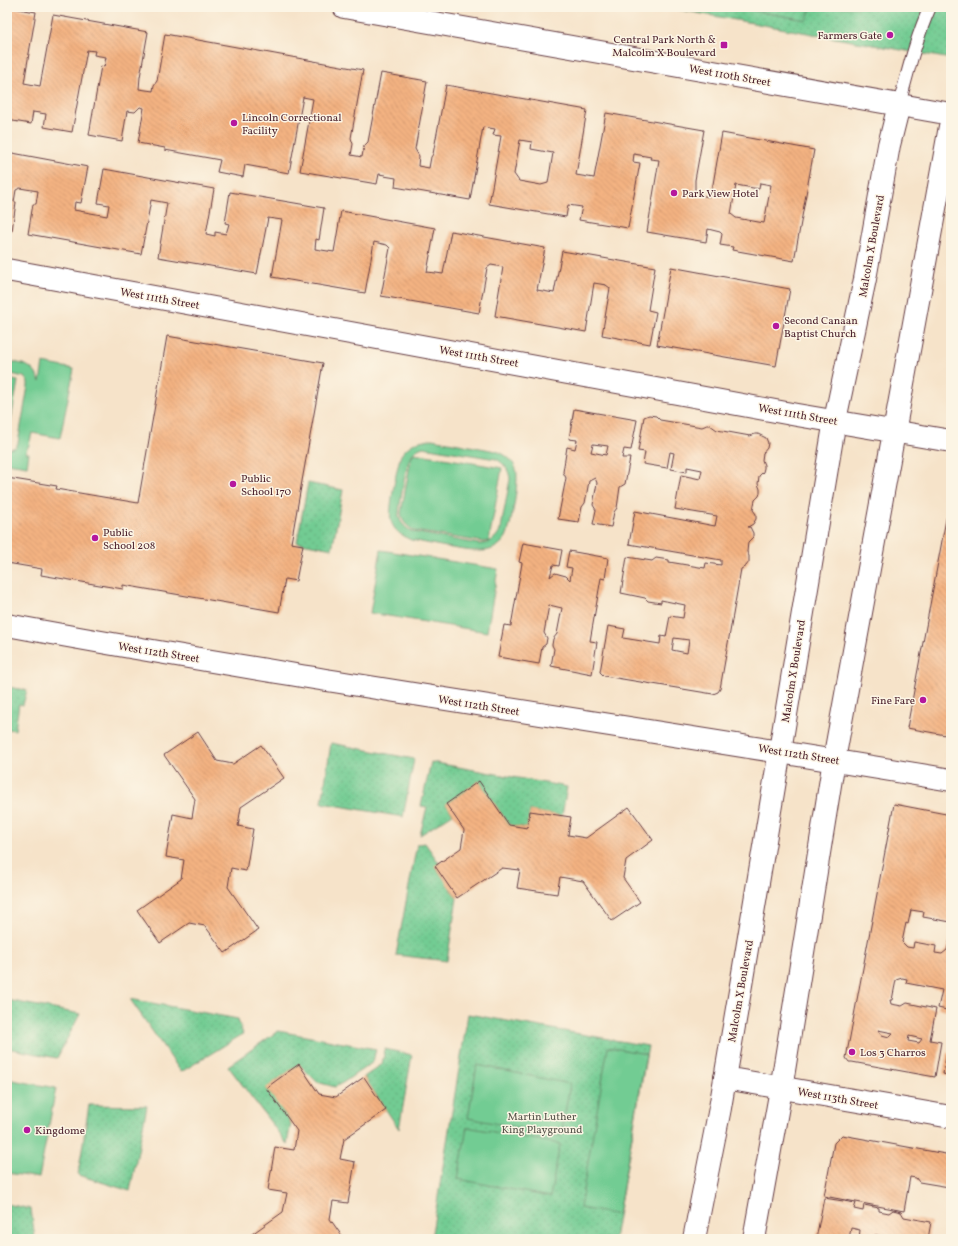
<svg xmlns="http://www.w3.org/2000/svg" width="958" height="1246" font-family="Vollkorn,serif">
<defs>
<pattern id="grass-dots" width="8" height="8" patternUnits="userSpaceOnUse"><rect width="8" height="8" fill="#72cc93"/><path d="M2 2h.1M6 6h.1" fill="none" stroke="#64af7f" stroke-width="1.8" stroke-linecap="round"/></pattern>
<pattern id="garden-furrows" width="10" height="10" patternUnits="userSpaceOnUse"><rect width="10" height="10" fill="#72cc93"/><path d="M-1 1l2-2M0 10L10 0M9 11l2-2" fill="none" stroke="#64af7f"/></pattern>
<pattern id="building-back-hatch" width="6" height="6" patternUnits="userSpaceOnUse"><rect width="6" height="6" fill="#f4b382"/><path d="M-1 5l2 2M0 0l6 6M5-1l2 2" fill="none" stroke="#c8916b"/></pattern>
</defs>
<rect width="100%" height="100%" fill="#fcf5e5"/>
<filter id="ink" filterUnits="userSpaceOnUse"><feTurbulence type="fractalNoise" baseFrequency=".025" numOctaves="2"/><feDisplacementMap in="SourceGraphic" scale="8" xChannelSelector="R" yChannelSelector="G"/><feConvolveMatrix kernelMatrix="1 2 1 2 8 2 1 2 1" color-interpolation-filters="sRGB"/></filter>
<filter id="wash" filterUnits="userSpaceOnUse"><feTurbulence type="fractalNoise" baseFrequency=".012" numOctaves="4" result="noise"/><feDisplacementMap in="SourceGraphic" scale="16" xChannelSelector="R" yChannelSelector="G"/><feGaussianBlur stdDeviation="0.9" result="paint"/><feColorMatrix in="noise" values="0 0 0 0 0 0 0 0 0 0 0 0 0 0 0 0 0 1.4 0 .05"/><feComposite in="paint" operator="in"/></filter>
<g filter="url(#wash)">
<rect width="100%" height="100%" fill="#f6e3c9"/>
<path fill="url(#grass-dots)" stroke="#5e765f" d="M664,7H951V59Z
M308,483L343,490L332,549L297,542Z
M7,687L27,690L23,705L19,704L15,730L7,729Z
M331,743L414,759L403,817L322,803Z
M431,762L567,787L562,816L530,811L527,828L509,825L479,781L446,804L453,814L420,835L427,807L421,806Z
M425,843L439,863L435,866L457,898L447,961L396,955L417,844Z
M130,999L238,1019L243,1034L181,1072Z
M7,1000L80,1014L57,1058L7,1048Z
M468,1014L648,1046L614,1239H431Z
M278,1031L376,1049L373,1062L344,1082L335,1087L317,1082L299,1064L267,1088L291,1123L287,1144L228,1066Z
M385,1049L412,1055L399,1129L364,1077L382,1064Z
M89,1105L147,1106L130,1191L78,1175Z
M7,1204L31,1209L35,1239H7Z"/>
<path fill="url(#garden-furrows)" stroke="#5e765f" d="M733,7H812L806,20Z"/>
<path fill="#72cc93" stroke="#5e765f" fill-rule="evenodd" d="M7,361C24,364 33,364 40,382L43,363L74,369L60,438L32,433L29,445L25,453H29L27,466L7,463V450L16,447L18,443L28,386V382L24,377L7,373Z
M7,379L18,381L7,443Z
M432,439L496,451C505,454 512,459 516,469C520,478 511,528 506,537C503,542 498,547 492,549C478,556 429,543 411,540C402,536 394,531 391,521C388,512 397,466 401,455C409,444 418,440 432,439ZM423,447L496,459C504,463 509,470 510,479L501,528C497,538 490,544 479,544L413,532C407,529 401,524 399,517C398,510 407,461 411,456C414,451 418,449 423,447Z
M414,453L502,468L489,541L483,542L414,531C406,525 402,522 401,513L411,458Z
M381,550L498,569L487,632L370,613Z
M608,1047L646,1054L618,1215L580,1208Z
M477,1065L570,1084L561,1136L468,1118Z
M7,1079L56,1088L39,1178L7,1173Z
M467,1127L560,1144L550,1197L458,1179Z"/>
<g id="blocks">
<path fill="url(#building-back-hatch)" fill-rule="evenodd" d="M7,7L36,12L24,83L40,86L53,15L148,32L140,77L139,89L153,91L154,85L157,81L165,34L363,70L351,138L353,144L351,155L362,157L364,146L368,142L381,73L427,81L415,149L419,156L418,166L429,168L431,157L433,154L446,85L587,110L576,175L594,178L606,113L704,130L695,180V194L709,197L713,184L722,133L814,150L794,261L732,250L733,247L720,245L722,234L720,232L708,229L706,242L647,232L659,160L650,159L651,157L634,154L633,162L640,163L628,228L579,220L582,207L568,205L566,217L489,204L501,136L493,135L495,129L483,127L470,200L395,187L396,178L384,176L385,175L379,174L377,184L300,171L313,99L303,97L289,173L245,165L243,177L217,172L220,160L165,150V148L138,143L144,108L140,107L135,112L127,111L122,141L89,135L101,66L104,67L106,57L94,55L95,51L87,50L72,132L44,127L46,114L33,112L31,124L7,120L8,113L7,112ZM520,140L532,142L531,149L553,153L548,183L541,185L519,181L514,174ZM760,183L771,185L764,223L736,218L731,214L736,185L759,189Z
M7,152L88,167L81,203L75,202L74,210L107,216L109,205L98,203L104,169L214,189L206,234L215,236V232L226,234L229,224L225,223L230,192L324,208L319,240L316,239L315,249L334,252L341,211L435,228L427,272L436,273L443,274L451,231L545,248L537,290L554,293L562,251L655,267L648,310L656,312L650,344L602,335L610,288L606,285L594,283L586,332L495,316L503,267L491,265L487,268L479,313L381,296L390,248L387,245L374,242L365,293L272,277L282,220L268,218L257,274L158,257L167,203L151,200L141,254L28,234L33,204H36L38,191L20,188L16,190L14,202H16L12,231L7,230Z
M671,267L790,289L776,366L657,345Z
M167,336L323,363L291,543L303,545L296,581L285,579L279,612L123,585V589L41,575L42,569L7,563V478L57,486L56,489L138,503Z
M574,409L637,420L631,450L624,449L622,458H630L625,484L620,487L617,508L614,512L611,527L593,524L596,510L593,505L597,483L595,478L589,481L585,503L582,507L579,522L558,519L566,478L563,472L567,447L575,449L577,440L569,439ZM593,444L608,446L606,455L591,452Z
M649,415L656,416L660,420L702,427L707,425H710L717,430L750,436L755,434H758L766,438L768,443L767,448L763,453L762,460L764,465V468L763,472L759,476L758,484L760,489V493L759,496L755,500L753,510L756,514V519L753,524L748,527H750L753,533V537L748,542L747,552L749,556V562L746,566L741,569L720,689L718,692L713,694L604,676L600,672L608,626L625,629L623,638L660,644L661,636L666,637L670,616L683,618L685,605L661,600V603L648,601L645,598L621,593L627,557L652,561L656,558L669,560V562L705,568L706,563L721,565V560L629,544L635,511L715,526L717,516L675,509L681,475L700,479L702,470L687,467V472L671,469L674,453L670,452L667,468L643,464L645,452L638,451L644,417ZM674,638L689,640L687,653L672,650Z
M950,498H951V736L907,728Z
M523,543L562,550L559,566L553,565L550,577L555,573L566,576L570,580L572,568L566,567L569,551L608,558L605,579L601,578L590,641L597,642L592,674L551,666L554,649L552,645L553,639L557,634L562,608L549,605L544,633L547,638L546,644L542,647L539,664L498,657L504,625L511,626L522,563L519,562Z
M198,732L217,761L233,764L261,745L284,778L241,807L238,826L253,829L246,871L231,868L228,887L258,930L225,953L205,926L189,923L160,943L137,910L181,879L184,860L166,857L173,814L192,818L195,799L164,755Z
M479,781L509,825L527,828L530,811L571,817L568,835L586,838L629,807L653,840L626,860L623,878L640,902L612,921L583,881L560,877L557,894L517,888L520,870L502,868L457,898L435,866L461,848L464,830L446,804Z
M894,804L951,815V922L923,917L924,912L911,910L908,924L906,923L902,942L907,947L913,948L914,942L936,946L935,953L942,954L947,950L951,936V1011L938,1008L942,990L906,983L907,979L902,978L896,980L892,1000H890L891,1004L902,1006L907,1003L936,1009L930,1040L941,1042L935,1077L852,1062H849L846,1058ZM878,1030L893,1033L889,1037L882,1035ZM909,1036L922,1039L919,1043L908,1041Z
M947,1053H951V1076L943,1074Z
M299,1064L319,1094L336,1097L364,1077L386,1110L344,1139L340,1159L355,1162L348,1203L333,1201L330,1219L344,1239H245L283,1212L287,1193L268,1190L275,1147L294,1150L297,1131L266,1088Z
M842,1135L951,1155V1173L949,1187L919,1182L916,1178L910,1177L904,1211L824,1196L834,1143Z
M824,1198L856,1203L854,1209L863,1211L864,1205L879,1208V1211L889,1213L893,1210L901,1212L904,1217L931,1222L928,1239L900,1238L899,1239H886L885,1236L875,1235L874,1239H859L860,1230L851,1228L849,1239H816Z
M950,1218H951V1237L948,1232Z"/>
</g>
</g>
<g filter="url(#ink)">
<use href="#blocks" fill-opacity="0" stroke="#643c43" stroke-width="1"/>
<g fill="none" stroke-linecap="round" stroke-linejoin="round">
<g stroke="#643c43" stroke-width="14">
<path id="lane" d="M899,105C908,71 916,38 930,7"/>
</g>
<g stroke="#643c43" stroke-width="24">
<path id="street" d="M7,270L797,415L951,441
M7,625C321,683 637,727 951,780
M725,1078L951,1117"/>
</g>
<g stroke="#643c43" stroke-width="24">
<path id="secondary" d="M344,7L951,114
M694,1239L720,1108L741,985L835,420L865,279L889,145L899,105
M754,1239L781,1089L834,760L951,121"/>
</g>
<use href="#lane" stroke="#fff" stroke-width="12"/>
<use href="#street" stroke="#fff" stroke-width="22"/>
<use href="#secondary" stroke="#fff" stroke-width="22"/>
</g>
</g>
<g fill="#b5179e" stroke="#fcf5e5" stroke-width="1.5">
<circle cx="890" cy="35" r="4"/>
<rect x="720" y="41" width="8" height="8" rx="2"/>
<circle cx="234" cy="123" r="4"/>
<circle cx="674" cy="193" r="4"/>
<circle cx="776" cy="326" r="4"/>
<circle cx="233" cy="484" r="4"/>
<circle cx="95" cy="538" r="4"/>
<circle cx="923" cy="700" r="4"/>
<circle cx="852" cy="1052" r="4"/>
<circle cx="27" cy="1130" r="4"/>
</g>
<g text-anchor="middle" stroke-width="3" stroke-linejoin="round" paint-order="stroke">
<g font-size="11" fill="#4a1f2b" stroke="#fcf5e5" text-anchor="start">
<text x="882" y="39" text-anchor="end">Farmers Gate</text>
<text x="716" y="43" text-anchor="end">Central Park North &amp;<tspan x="716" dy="13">Malcolm X Boulevard</tspan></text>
<text x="242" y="121">Lincoln Correctional<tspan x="242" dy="13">Facility</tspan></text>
<text x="682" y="197">Park View Hotel</text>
<text x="784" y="324">Second Canaan<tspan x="784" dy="13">Baptist Church</tspan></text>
<text x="241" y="482">Public<tspan x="241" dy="13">School 170</tspan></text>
<text x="103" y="536">Public<tspan x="103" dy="13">School 208</tspan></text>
<text x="915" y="704" text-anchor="end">Fine Fare</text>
<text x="860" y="1056">Los 3 Charros</text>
<text x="35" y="1134">Kingdome</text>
</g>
<g font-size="11" fill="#4a1f2b" stroke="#fcf5e5">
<text transform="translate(730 75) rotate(10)" y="4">West 110th Street</text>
<text transform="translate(871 246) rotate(-80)" y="4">Malcolm X Boulevard</text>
<text transform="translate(160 298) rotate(10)" y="4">West 111th Street</text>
<text transform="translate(479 356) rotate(10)" y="4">West 111th Street</text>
<text transform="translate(798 414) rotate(10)" y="4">West 111th Street</text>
<text transform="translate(159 652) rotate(9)" y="4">West 112th Street</text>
<text transform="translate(793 671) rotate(-81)" y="4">Malcolm X Boulevard</text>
<text transform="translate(479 705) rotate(9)" y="4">West 112th Street</text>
<text transform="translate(799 754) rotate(9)" y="4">West 112th Street</text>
<text transform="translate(740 991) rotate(-80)" y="4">Malcolm X Boulevard</text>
<text transform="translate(838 1098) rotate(10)" y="4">West 113th Street</text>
</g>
<g font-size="11" fill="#56534a" stroke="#fcf5e5">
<text x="542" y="1120">Martin Luther<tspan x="542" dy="13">King Playground</tspan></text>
</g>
</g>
<rect width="958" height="1246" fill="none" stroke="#fcf5e5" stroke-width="24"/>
</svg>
